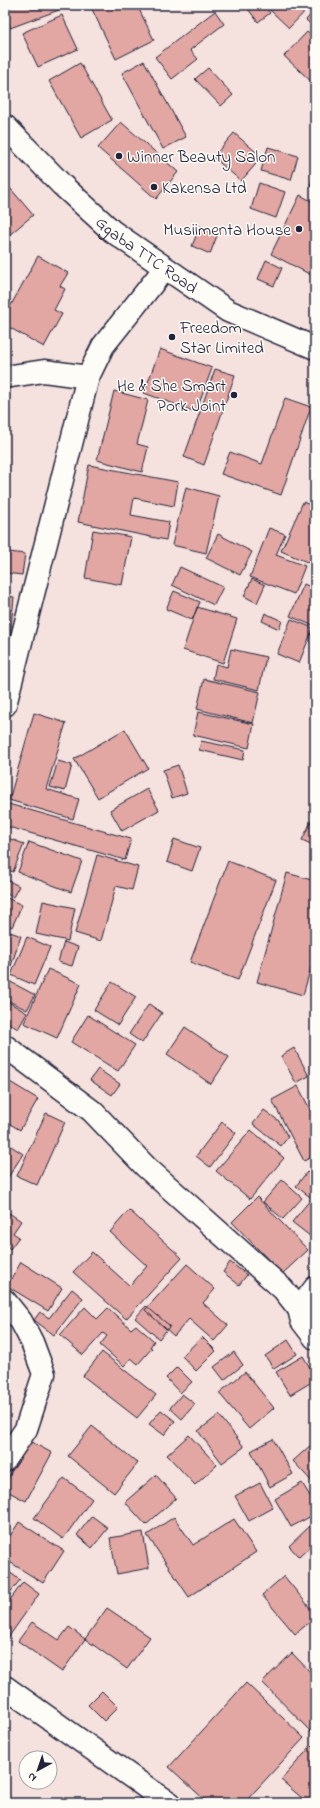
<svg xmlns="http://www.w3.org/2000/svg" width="320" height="1808" font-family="'Indie Flower',sans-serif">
<rect width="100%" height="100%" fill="#f5e2de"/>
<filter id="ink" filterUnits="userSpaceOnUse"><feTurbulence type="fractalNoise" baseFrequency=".025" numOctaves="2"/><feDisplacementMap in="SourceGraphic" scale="8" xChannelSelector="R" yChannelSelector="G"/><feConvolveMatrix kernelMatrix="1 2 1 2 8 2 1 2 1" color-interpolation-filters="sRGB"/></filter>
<g filter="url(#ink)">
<path fill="#e2a7a3" stroke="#22223b" d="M5,5H67V7L10,28L5,15Z
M90,5H137L154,40L116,59Z
M254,5H264L270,13L258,22L248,9Z
M275,5H311L289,28L270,10Z
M315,10V28L306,20Z
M215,11L224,24L190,50L198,59L172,79L155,57Z
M62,15L78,49L38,67L22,33Z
M307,32L315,39V85L284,56Z
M144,61L186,137L163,149L122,73Z
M80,63L112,120L81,138L49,81Z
M208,68L233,95L221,106L195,79Z
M121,122L178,172L156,199L98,148Z
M234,133L262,157L241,181L213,157Z
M268,147L298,156L291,180L261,171Z
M315,172V188L310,186Z
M5,182L33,215L8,236L5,232Z
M259,183L285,192L276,218L251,209Z
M300,195L315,203V277L271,254Z
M200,226L218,233L210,254L192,246Z
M38,256L68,273L60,286L65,289L54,310L62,314L44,347L5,325V316Z
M266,260L282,268L274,286L258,279Z
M160,349L212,368L196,412L144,393Z
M215,369L235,375L204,465L184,457Z
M114,391L148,400L137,444L148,447L142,472L97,460Z
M285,398L311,407L281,495L221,474L230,452L262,464Z
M89,465L178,482L174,506L134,498L131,515L169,522L166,540L78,522Z
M186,487L219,496L206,553L172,545Z
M303,502L315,507L314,565L281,551Z
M269,528L285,534L276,555L305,566L294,594L250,577Z
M93,530L131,537L122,585L85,578Z
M218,534L252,552L240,575L206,558Z
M9,552L25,554L22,575L6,573Z
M180,567L223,587L214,605L172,585Z
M252,579L265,585L257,603L244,596Z
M304,584L315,589L314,626L290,616Z
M174,591L200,602L192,620L166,609Z
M5,596L14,597L9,648H5Z
M197,607L237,619L223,663L183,650Z
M265,613L282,621L279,629L262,621Z
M291,619L313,628L299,663L277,654Z
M231,649L266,657L259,690L213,679L216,664L227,667Z
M204,679L260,692L253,723L197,709Z
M198,712L254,724L249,748L193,735Z
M34,713L66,723L46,789L79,799L73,819L9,800Z
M125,729L148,768L98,798L74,759Z
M201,741L245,750L243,760L199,750Z
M58,761L72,765L65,791L50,787Z
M178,765L187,793L172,798L163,770Z
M147,789L159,810L122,831L110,810Z
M5,803L131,839L125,860L5,826Z
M313,818L315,819V846L302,840Z
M5,837L24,844L13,872L5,869Z
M174,839L200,848L192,871L167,862Z
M29,842L82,861L71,892L18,872Z
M97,855L138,867L132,890L116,886L101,941L75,933Z
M228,861L276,880L238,980L190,962Z
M287,873L315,881V953L303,995L257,982Z
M5,879L19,886L13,897L5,893Z
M5,897L22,905L12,927L5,924Z
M43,901L75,908L68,941L36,934Z
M5,930L21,936L11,966L5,964Z
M27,937L50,947L34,985L11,975Z
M64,942L78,947L72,966L58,962Z
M48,969L81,984L57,1038L24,1023Z
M5,979L35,995L27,1010L5,999Z
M112,982L136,997L118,1025L94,1010Z
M5,1000L27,1013L18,1029L5,1021Z
M149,1004L162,1013L142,1043L129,1034Z
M88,1015L135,1045L118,1071L71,1042Z
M185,1027L229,1057L211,1084L167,1054Z
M294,1048L309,1076L296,1083L281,1056Z
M98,1069L120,1084L112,1095L90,1080Z
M5,1079L38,1099L20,1130L5,1121Z
M298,1086L315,1119V1155L304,1161L272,1100Z
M264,1110L279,1121L288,1137L281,1146L253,1124Z
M46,1113L65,1122L37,1185L17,1176Z
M222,1122L236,1133L210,1167L196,1156Z
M251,1130L284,1158L250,1199L216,1171Z
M5,1142L23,1154L7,1179L5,1177Z
M307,1172L315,1178V1201L296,1186Z
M282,1180L302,1198L283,1219L263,1202Z
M257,1197L308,1250L282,1274L232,1222Z
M311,1199L315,1203V1240L292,1222Z
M129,1210L182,1258L126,1319L73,1272L92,1252L130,1286L147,1266L110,1232Z
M9,1213L21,1221L13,1233L19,1237L10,1249L5,1245V1219Z
M21,1262L62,1288L48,1311L7,1286Z
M230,1262L247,1275L239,1285L223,1272Z
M187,1264L215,1289L203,1303L228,1325L214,1341L189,1319L174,1336L145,1310Z
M72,1289L83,1298L54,1335L34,1320L40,1312L49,1318Z
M146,1306L170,1326L159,1339L135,1318Z
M85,1307L97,1319L108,1308L131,1329L136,1325L154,1341L150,1347L152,1348L138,1364L131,1358L124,1366L100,1345L107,1336L103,1333L83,1355L60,1335Z
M202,1337L216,1351L196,1371L182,1356Z
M288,1340L297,1354L274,1369L265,1356Z
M102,1352L156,1395L137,1418L83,1376Z
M234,1352L243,1365L224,1380L214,1367Z
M303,1356L315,1376V1380L290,1395L276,1372Z
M177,1367L192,1382L180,1393L166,1378Z
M245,1372L274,1408L249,1429L219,1393Z
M182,1394L195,1404L182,1419L170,1408Z
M161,1410L175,1421L164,1435L149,1424Z
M219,1415L244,1447L222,1463L198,1431Z
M92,1426L138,1463L114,1493L68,1456Z
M189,1435L217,1465L195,1485L167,1455Z
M273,1439L293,1474L270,1487L251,1451Z
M28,1440L52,1453L26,1501L5,1490V1484Z
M312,1444L315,1447V1485L293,1461Z
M156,1475L176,1498L146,1525L125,1502Z
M64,1478L92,1499L63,1539L34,1518Z
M260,1483L273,1508L249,1521L235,1496Z
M302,1483L315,1504V1514L291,1527L275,1499Z
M92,1516L108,1528L92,1548L77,1535Z
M174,1517L193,1545L234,1519L256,1552L189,1597L147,1535Z
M19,1522L64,1551L43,1583L5,1559V1544Z
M311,1525L315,1530V1542L299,1557L289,1546Z
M143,1532L149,1568L117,1574L110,1538Z
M5,1569L20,1580L5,1599Z
M284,1576L315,1614V1618L295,1634L262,1595Z
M23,1582L39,1594L5,1642V1607Z
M107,1608L150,1637L127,1669L85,1639Z
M32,1622L59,1640L69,1627L85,1639L62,1672L18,1641Z
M292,1653L315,1677V1728L311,1732L262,1682Z
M246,1683L304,1738L244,1803H208L169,1767Z
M102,1691L118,1707L104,1721L88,1705Z
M312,1745L315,1748V1803H299L303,1799L281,1780Z"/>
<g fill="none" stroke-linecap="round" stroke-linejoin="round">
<g stroke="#22223b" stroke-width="25">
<g id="minor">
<path id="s1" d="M5,126L62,185L112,231L228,311L315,348"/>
<path d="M5,377L44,371L88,377"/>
<path d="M5,705L88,377L103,346L165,268"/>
<path d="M5,1046L92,1111L146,1167L283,1289L299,1309L302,1321L315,1338"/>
<path d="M5,1301L21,1321L32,1342L44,1374L26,1429L5,1460"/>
<path d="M299,1309L315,1288"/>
<path d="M5,1687L150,1790L170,1803"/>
</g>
</g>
<use href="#minor" stroke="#fdfcf7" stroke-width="22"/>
</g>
</g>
<g fill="#22223b" stroke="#fdfcf7" stroke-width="1.5">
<circle cx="119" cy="156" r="4"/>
<circle cx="154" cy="187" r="4"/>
<circle cx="299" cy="229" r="4"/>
<circle cx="172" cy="337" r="4"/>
<circle cx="234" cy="395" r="4"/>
</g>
<g text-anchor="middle" stroke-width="3" stroke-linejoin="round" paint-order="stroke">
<g font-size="17" fill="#22223b" stroke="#fdfcf7" text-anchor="start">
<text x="127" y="162">Winner Beauty Salon</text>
<text x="162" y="193">Kakensa Ltd</text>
<text x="291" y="235" text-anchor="end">Musiimenta House</text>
<text x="180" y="333">Freedom<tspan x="180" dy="20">Star Limited</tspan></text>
<text x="226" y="391" text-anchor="end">He &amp; She Smart<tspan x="226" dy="20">Pork Joint</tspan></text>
</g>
<g font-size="17" fill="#22223b" stroke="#fdfcf7">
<text dy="6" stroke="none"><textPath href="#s1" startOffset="192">Ggaba TTC Road</textPath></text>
</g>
</g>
<rect width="320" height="1808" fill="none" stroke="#fdfcf7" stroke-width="20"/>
<rect x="10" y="10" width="300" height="1788" fill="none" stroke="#22223b" stroke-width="1.5" filter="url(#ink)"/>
<g transform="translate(38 1770) rotate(220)"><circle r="19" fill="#fdfcf7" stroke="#a5a5ac"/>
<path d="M0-3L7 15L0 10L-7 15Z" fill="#22223b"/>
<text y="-6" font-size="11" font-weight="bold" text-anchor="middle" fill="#22223b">N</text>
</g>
</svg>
